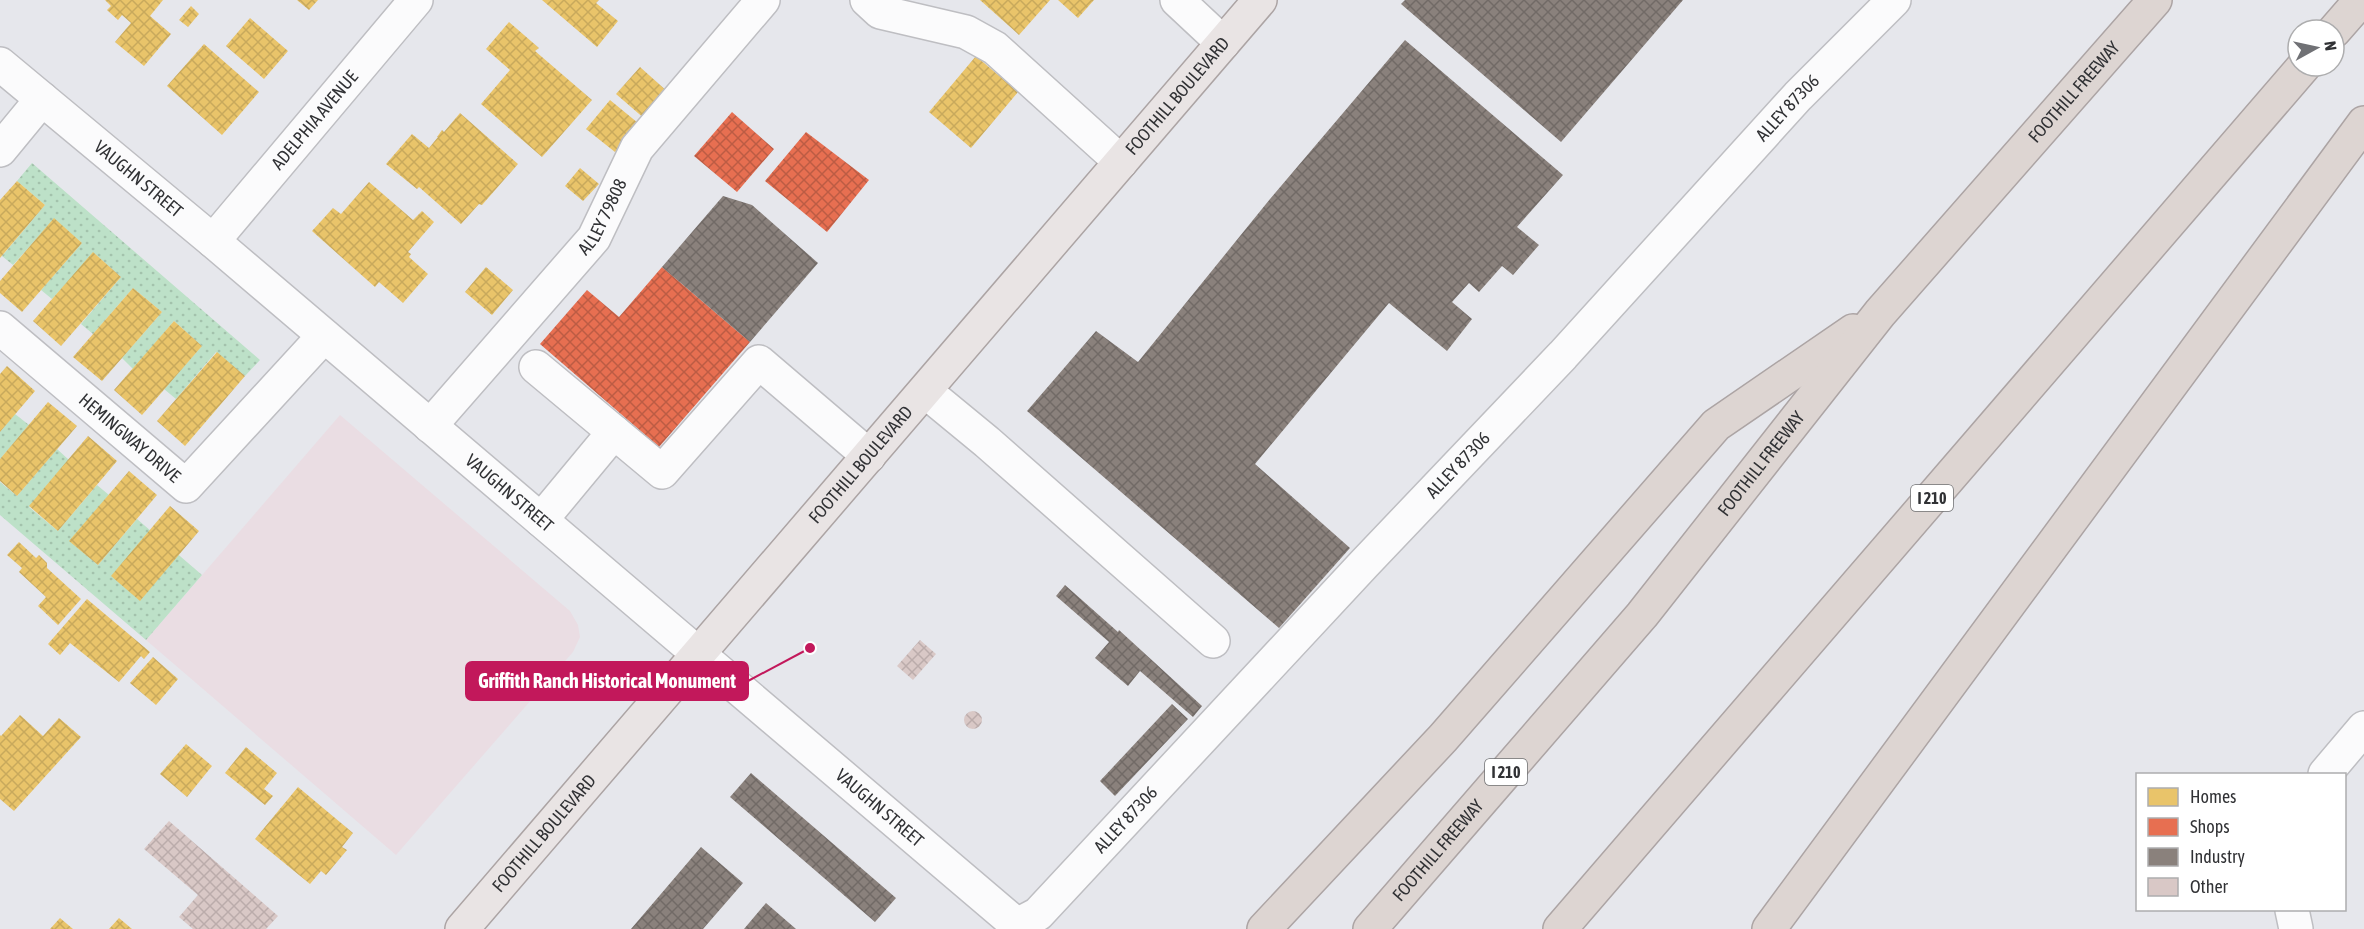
<svg xmlns="http://www.w3.org/2000/svg" width="2364" height="929" font-family="'Asap Condensed',sans-serif">
<defs>
<pattern id="grass-dots" width="8" height="8" patternUnits="userSpaceOnUse" patternTransform="scale(1.5)"><rect width="8" height="8" fill="#bde1c8"/><path d="M2 2h.1M6 6h.1" fill="none" stroke="#a3c2ac" stroke-width="1.8" stroke-linecap="round"/></pattern>
<pattern id="homes-cross-hatch" width="8" height="8" patternUnits="userSpaceOnUse" patternTransform="scale(1.5)"><rect width="8" height="8" fill="#e9c46a"/><path d="M0 0l8 8M0 8l8-8" fill="none" stroke="#c8a95c"/></pattern>
<pattern id="shops-cross-hatch" width="8" height="8" patternUnits="userSpaceOnUse" patternTransform="scale(1.5)"><rect width="8" height="8" fill="#e76f51"/><path d="M0 0l8 8M0 8l8-8" fill="none" stroke="#bc5c44"/></pattern>
<pattern id="industry-cross-hatch" width="8" height="8" patternUnits="userSpaceOnUse" patternTransform="scale(1.5)"><rect width="8" height="8" fill="#8a817c"/><path d="M0 0l8 8M0 8l8-8" fill="none" stroke="#716a66"/></pattern>
<pattern id="building-cross-hatch" width="8" height="8" patternUnits="userSpaceOnUse" patternTransform="scale(1.5)"><rect width="8" height="8" fill="#d9c8c6"/><path d="M0 0l8 8M0 8l8-8" fill="none" stroke="#bbacab"/></pattern>
</defs>
<rect width="100%" height="100%" fill="#e6e7ec"/>
<path fill="#eadde3" d="M340,415L570,611L578,625L580,637L573,652L396,855L146,640Z"/>
<path fill="url(#grass-dots)" d="M32,163L260,360L245,376L216,352L176,399L164,389L202,346L174,321L133,369L122,358L162,312L133,288L93,334L81,324L121,277L94,253L52,299L41,290L82,243L54,219L13,265L2,256L45,205L17,181Z
M15,414L29,425L0,459V432Z
M57,449L69,460L29,507L58,531L97,485L109,495L70,541L98,565L137,519L202,575L146,640L0,515V482L17,496Z"/>
<path fill="url(#homes-cross-hatch)" d="M105,0H163L150,16L171,34L144,66L115,42L131,23L122,15L118,20L107,10L111,6Z
M297,0H318L309,10Z
M542,0H599L596,3L618,21L597,47Z
M980,0H1050L1019,35Z
M1058,0H1094L1078,18Z
M191,6L199,14L188,27L179,20Z
M250,18L288,51L264,79L226,46Z
M509,22L539,48L535,51L592,100L542,157L481,104L510,70L486,49Z
M204,44L259,92L222,135L167,86Z
M976,56L1018,92L971,148L929,112Z
M640,67L669,93L646,120L616,94Z
M610,100L638,123L615,152L586,129Z
M460,113L518,164L482,205L479,204L461,224L419,187L417,189L386,164L412,134L429,148L438,137H437L442,130L444,132Z
M580,168L599,184L583,201L565,186Z
M17,181L45,205L0,258V200Z
M369,182L413,220L422,211L434,222L408,252L411,254L409,257L428,274L403,303L379,282L375,287L312,231L333,208L341,214Z
M54,218L82,243L22,312L0,293V281Z
M93,252L121,277L61,346L33,321Z
M486,267L513,290L492,315L465,292Z
M133,288L162,312L102,381L73,357Z
M174,321L202,346L142,415L114,390Z
M217,352L245,376L185,446L157,421Z
M7,366L35,391L0,432V374Z
M48,402L77,426L17,496L0,481V459Z
M88,436L117,461L58,531L29,506Z
M129,471L157,495L98,565L69,541Z
M170,506L199,531L140,601L111,576Z
M19,542L36,558L39,555L47,563V568L81,599L58,625L38,606L46,597L19,572L22,568L7,555Z
M87,599L150,652L144,659L141,656L119,682L70,643L60,655L48,644Z
M153,657L178,679L156,705L130,683Z
M20,715L43,736L59,718L81,737L14,811L0,799V735L1,736Z
M186,744L212,766L187,797L160,774Z
M246,747L277,773L264,789L273,796L265,805L225,773Z
M298,787L353,833L342,847L347,850L326,875L321,871L310,884L255,839Z
M60,918L73,929H50Z
M119,918L132,929H109Z"/>
<path fill="url(#shops-cross-hatch)" d="M732,112L774,149L737,192L694,156Z
M806,132L869,180L827,232L765,181Z
M662,267L750,342L659,447L540,344L587,290L619,317Z"/>
<path fill="url(#industry-cross-hatch)" d="M1405,0H1683L1561,142L1401,4Z
M1405,40L1563,175L1517,227L1539,245L1513,275L1502,266L1479,292L1469,283L1452,302L1472,319L1447,351L1389,303L1255,464L1350,548L1279,628L1027,411L1096,331L1138,362L1270,199Z
M723,196L752,205L818,263L750,342L662,267Z
M1065,585L1118,632L1119,630L1202,706L1193,717L1140,671L1128,686L1095,658L1109,642L1056,596Z
M1172,704L1188,719L1115,796L1100,781Z
M751,773L896,898L875,922L730,797Z
M701,847L743,883L703,929H631Z
M766,903L796,929H744Z"/>
<path fill="url(#building-cross-hatch)" d="M920,640L936,654L913,680L897,666Z
M964 720a9 9 0 1 1 18 0a9 9 0 1 1-18 0Z
M169,821L278,916L266,929H193L179,917L198,895L144,849Z"/>
<g fill="none" stroke-linecap="round" stroke-linejoin="round">
<g stroke="#bebec2" stroke-width="36">
<g id="minor">
<path d="M867,0L880,12L966,32L995,48L1121,162"/>
<path d="M1177,0L1223,43"/>
<path id="s1" d="M0,64L213,241L1017,925L1038,914L1364,564L1563,355L1798,96L1894,0"/>
<path d="M0,150L42,99"/>
<path id="s2" d="M213,241L416,0"/>
<path id="s3" d="M0,328L186,486L324,336"/>
<path d="M536,367L662,472L759,362L869,456"/>
<path d="M925,391L987,442L1213,641"/>
<path id="s4" d="M430,426L594,238L637,148L763,0"/>
<path d="M541,520L614,432"/>
<path d="M2325,774L2364,728"/>
<path d="M2292,910L2296,929"/>
</g>
</g>
<g stroke="#aca4a4" stroke-width="36">
<g id="major">
<path id="s5" d="M462,929L1260,0"/>
</g>
</g>
<g stroke="#aca4a4" stroke-width="36">
<g id="highway">
<path d="M2334,31L2361,0"/>
<path d="M1264,929L1443,738L1716,425L1853,331"/>
<path id="s6" d="M1370,929L1642,615L1880,313L2155,0"/>
<path d="M1560,929L2304,66"/>
<path d="M1769,929L2364,123"/>
</g>
</g>
<use href="#minor" stroke="#fbfbfc" stroke-width="33"/>
<use href="#major" stroke="#e9e4e4" stroke-width="33"/>
<use href="#highway" stroke="#ddd5d2" stroke-width="33"/>
</g>
<g text-anchor="middle" stroke-width="6" stroke-linejoin="round" paint-order="stroke">
<g fill="#fff" stroke="#6f7072" stroke-width="1.5">
<rect x="1911" y="485" width="42" height="26" rx="4.5"/>
<rect x="1485" y="759" width="42" height="26" rx="4.5"/>
</g>
<g font-size="16" font-weight="bold" fill="#313235">
<text x="1932" y="504">I 210</text>
<text x="1506" y="778">I 210</text>
</g>
<g font-size="18" fill="#313235" stroke="#fff">
<text dy="6" stroke="none"><textPath href="#s6" startOffset="1094">FOOTHILL FREEWAY</textPath></text>
<text dy="6" stroke="none"><textPath href="#s5" startOffset="1098">FOOTHILL BOULEVARD</textPath></text>
<text dy="6" stroke="none"><textPath href="#s1" startOffset="2457">ALLEY 87306</textPath></text>
<text dy="6" stroke="none"><textPath href="#s2" startOffset="158">ADELPHIA AVENUE</textPath></text>
<text dy="6" stroke="none"><textPath href="#s1" startOffset="180">VAUGHN STREET</textPath></text>
<text dy="6" stroke="none"><textPath href="#s4" startOffset="272">ALLEY 79808</textPath></text>
<text dy="6" stroke="none"><textPath href="#s3" startOffset="170">HEMINGWAY DRIVE</textPath></text>
<text dy="6" stroke="none"><textPath href="#s6" startOffset="608">FOOTHILL FREEWAY</textPath></text>
<text dy="6" stroke="none"><textPath href="#s5" startOffset="612">FOOTHILL BOULEVARD</textPath></text>
<text dy="6" stroke="none"><textPath href="#s1" startOffset="1971">ALLEY 87306</textPath></text>
<text dy="6" stroke="none"><textPath href="#s1" startOffset="666">VAUGHN STREET</textPath></text>
<text dy="6" stroke="none"><textPath href="#s1" startOffset="1152">VAUGHN STREET</textPath></text>
<text dy="6" stroke="none"><textPath href="#s1" startOffset="1485">ALLEY 87306</textPath></text>
<text dy="6" stroke="none"><textPath href="#s5" startOffset="126">FOOTHILL BOULEVARD</textPath></text>
<text dy="6" stroke="none"><textPath href="#s6" startOffset="104">FOOTHILL FREEWAY</textPath></text>
</g>
</g>
<path fill="none" stroke="#c2185b" stroke-width="2" d="M810 648L748 681"/>
<circle fill="#c2185b" stroke="#fff" stroke-width="2" cx="810" cy="648" r="6"/>
<rect fill="#c2185b" stroke="#c2185b" stroke-width="2" x="466" y="662" width="282" height="38" rx="6"/>
<g font-size="20" text-anchor="middle" font-weight="bold" fill="#fff">
<text x="607" y="688">Griffith Ranch Historical Monument</text>
</g>
<rect x="2136" y="773" width="210" height="138" fill="#ffffff" stroke="#adadae" stroke-width="1.5"/>
<rect x="2148" y="788" width="30" height="18" fill="#e9c46a" stroke="#adadae" stroke-width="1.5"/>
<text x="2190" y="803" font-size="18" fill="#313235">Homes</text>
<rect x="2148" y="818" width="30" height="18" fill="#e76f51" stroke="#adadae" stroke-width="1.5"/>
<text x="2190" y="833" font-size="18" fill="#313235">Shops</text>
<rect x="2148" y="848" width="30" height="18" fill="#8a817c" stroke="#adadae" stroke-width="1.5"/>
<text x="2190" y="863" font-size="18" fill="#313235">Industry</text>
<rect x="2148" y="878" width="30" height="18" fill="#d9c8c6" stroke="#adadae" stroke-width="1.5"/>
<text x="2190" y="893" font-size="18" fill="#313235">Other</text>
<g transform="translate(2316 48) rotate(82)"><circle r="28" fill="#ffffff" stroke="#adadae" stroke-width="1.5"/>
<path d="M0-4.5L10 22L0 15L-10 22Z" fill="#707175"/>
<text y="-9" font-size="16" font-weight="bold" text-anchor="middle" fill="#313235">N</text>
</g>
</svg>
